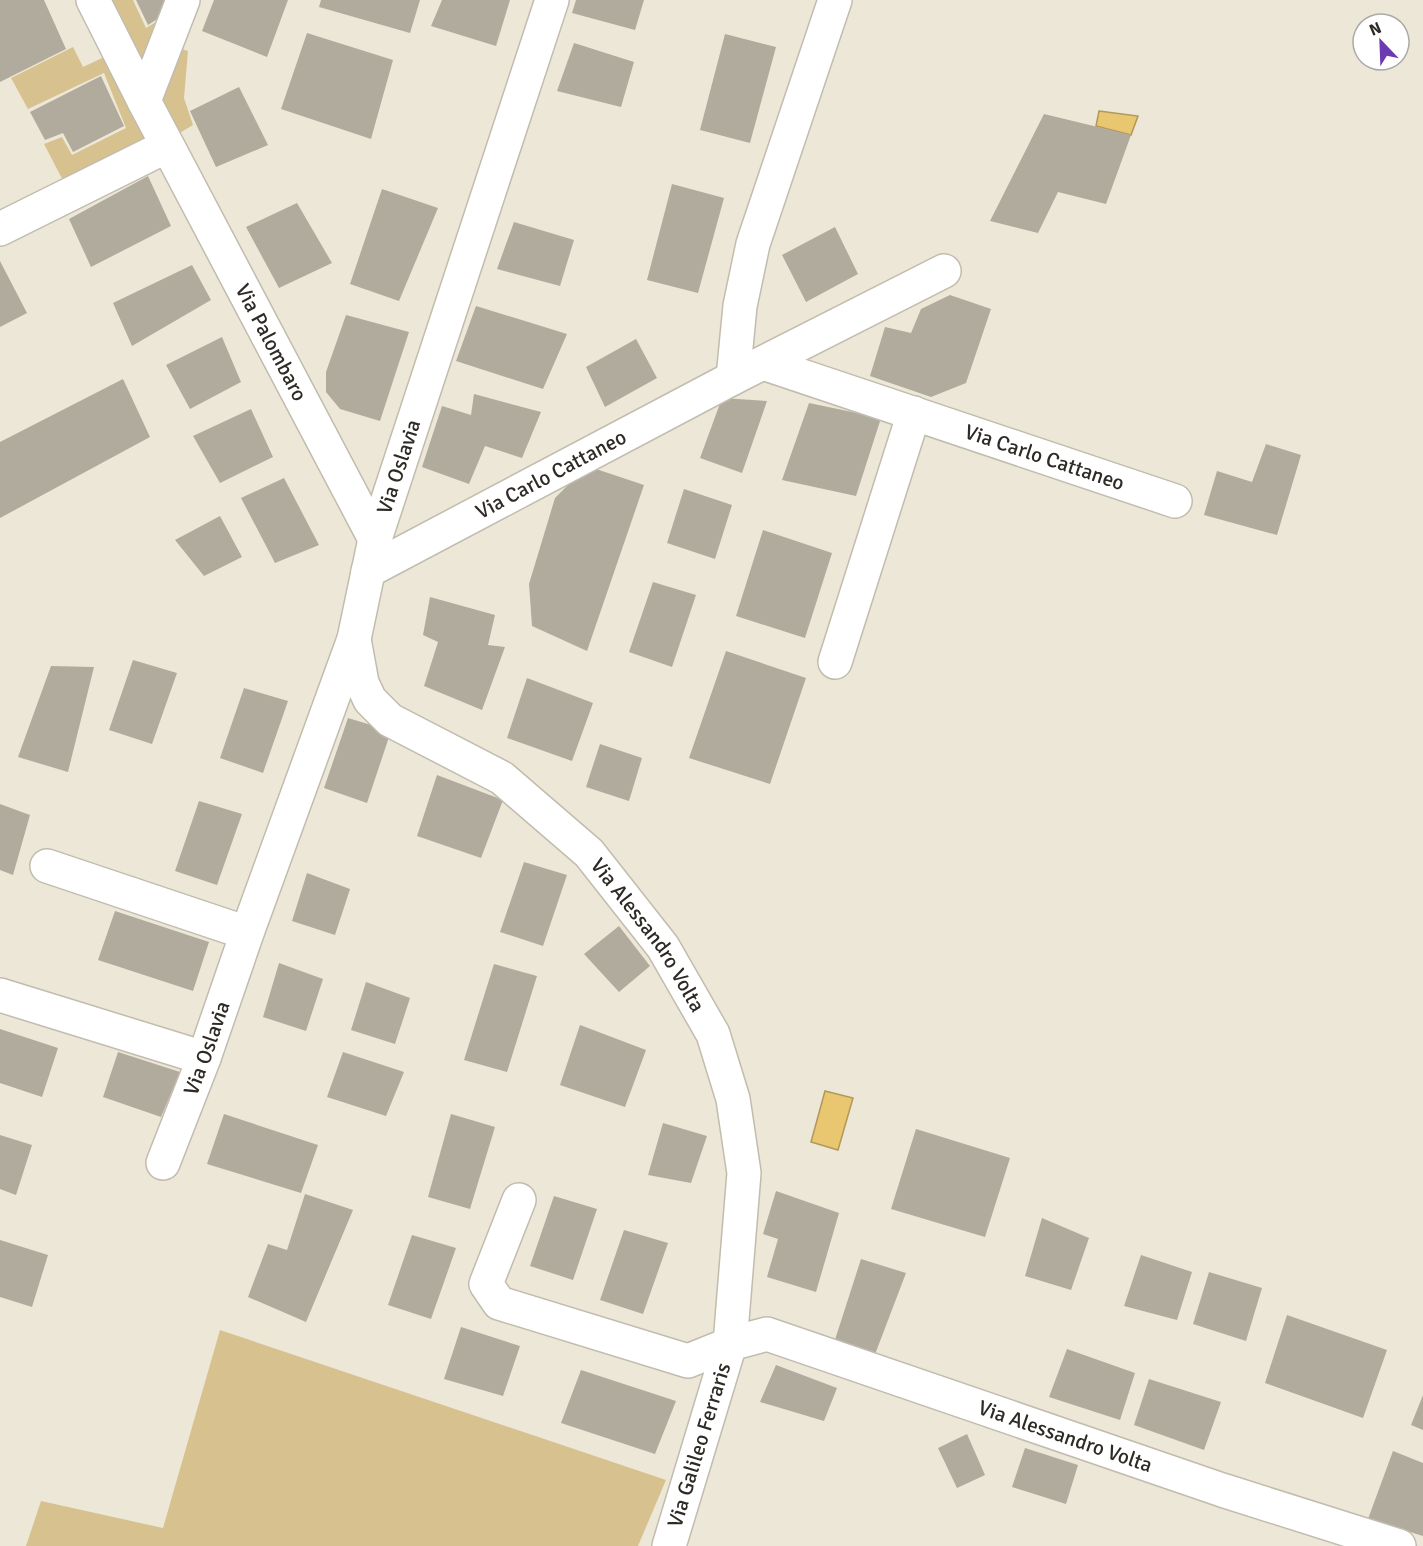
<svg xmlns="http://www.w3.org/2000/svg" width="1423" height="1546" font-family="Signika,sans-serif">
<rect width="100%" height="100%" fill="#ede7d8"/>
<path fill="#d7c28f" d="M99,0H133L146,28L174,11L144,93Z
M170,45L188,51L184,98L193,125L168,140L147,102Z
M73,47L83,67L115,52L163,144L69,192L44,144L62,137L72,155L126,128L104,73L28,109L11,78Z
M220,1330L666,1480L638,1546H26L41,1501L163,1528Z"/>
<path fill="#e9c770" stroke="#b1985a" stroke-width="1.5" d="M1099,111L1138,116L1131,135L1096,126Z
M825,1091L853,1098L838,1150L811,1142Z"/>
<path fill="#b1ab9d" d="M0,0H44L66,49L0,82Z
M136,0H174L170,11L148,25Z
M214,0H288L267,57L202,31Z
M321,0H420L410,33L319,7Z
M442,0H510L496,46L431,26Z
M576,0H644L635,30L572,13Z
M307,33L393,60L371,139L281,109Z
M725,34L776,47L750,143L700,130Z
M574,43L634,62L621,107L557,91Z
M101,76L124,126L73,152L63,133L45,140L30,112Z
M239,87L268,145L216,167L190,111Z
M1044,114L1131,135L1106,204L1058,192L1038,233L990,221Z
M148,176L171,226L91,267L69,219Z
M672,184L724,198L698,293L647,280Z
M382,189L438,208L399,301L350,284Z
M297,203L332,263L279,288L246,227Z
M514,222L574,240L560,286L497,269Z
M835,227L858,274L806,302L782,255Z
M0,261L27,313L0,327Z
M192,265L211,300L132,346L113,303Z
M950,295L991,309L966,383L931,397L870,376L885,327L911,333L921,309Z
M476,306L567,334L543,389L456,361Z
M346,315L409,332L380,421L340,409L326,392V372Z
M222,337L241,382L190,409L166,365Z
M636,339L657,378L605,407L586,367Z
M123,379L150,437L0,518V442Z
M474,394L541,412L522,458L485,446L469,484L422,467L442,406L471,415Z
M722,398L767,401L742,473L700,458Z
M809,403L881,418L856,496L782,480Z
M251,409L273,457L220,483L193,436Z
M1266,444L1301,455L1277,535L1204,515L1217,471L1252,482Z
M587,466L644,485L587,651L532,626L529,584L555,498Z
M284,478L319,545L275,563L241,498Z
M684,489L732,505L715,559L667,543Z
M220,516L242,557L204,576L175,540Z
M763,530L832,553L805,638L736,616Z
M653,582L696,595L672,667L629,652Z
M430,597L495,615L488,645L505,647L482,710L424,686L438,642L423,635Z
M726,651L806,678L770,784L689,758Z
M133,660L177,673L152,744L109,730Z
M51,666L94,667L68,772L18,757Z
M527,678L593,703L572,761L507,738Z
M244,688L288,701L263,773L220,758Z
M348,718L391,731L367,803L324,788Z
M600,744L642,758L629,801L586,787Z
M437,775L503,800L481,858L417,836Z
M199,801L242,814L217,885L175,871Z
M0,804L30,815L13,875L0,870Z
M524,862L567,875L543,946L500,932Z
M307,873L350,889L335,935L292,921Z
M115,911L209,942L193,991L98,960Z
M619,926L650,966L619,992L584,954Z
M279,963L323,979L306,1031L263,1017Z
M494,964L537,976L507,1072L464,1060Z
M366,982L410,998L395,1044L351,1030Z
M580,1025L646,1050L625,1107L560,1085Z
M0,1029L58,1048L42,1097L0,1083Z
M118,1052L180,1072L161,1117L103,1097Z
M343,1052L404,1072L386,1116L327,1097Z
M224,1114L318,1145L301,1193L207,1164Z
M451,1114L495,1127L470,1209L428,1197Z
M663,1123L707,1136L691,1183L648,1175Z
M916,1129L1010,1158L985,1237L891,1209Z
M0,1135L32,1145L16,1195L0,1189Z
M776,1191L839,1213L816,1292L767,1277L778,1239L763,1234Z
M305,1194L353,1210L306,1322L248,1297L268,1244L287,1250Z
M554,1196L597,1209L573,1280L530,1266Z
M1042,1218L1089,1238L1071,1290L1025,1276Z
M624,1230L668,1243L643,1314L600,1300Z
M412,1235L456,1248L431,1319L388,1305Z
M0,1240L48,1255L32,1307L0,1297Z
M1141,1255L1192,1272L1177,1320L1124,1306Z
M861,1259L906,1273L874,1357L833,1346Z
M1209,1272L1262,1288L1246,1341L1193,1324Z
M1287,1315L1387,1350L1363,1418L1265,1383Z
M461,1327L520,1346L503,1396L444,1379Z
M1067,1349L1135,1373L1120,1420L1049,1397Z
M776,1365L837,1388L824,1421L760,1402Z
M581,1370L676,1401L655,1454L561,1423Z
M1149,1379L1221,1402L1204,1450L1134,1425Z
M1423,1395V1430L1411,1425Z
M967,1434L985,1475L957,1488L938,1448Z
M1025,1448L1078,1465L1066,1504L1012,1487Z
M1393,1451L1423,1463V1536L1368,1519Z"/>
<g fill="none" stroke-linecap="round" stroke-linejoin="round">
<g stroke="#c2bcae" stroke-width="36">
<g id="minor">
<path id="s1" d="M93,0L144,101L375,539"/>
<path d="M144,101L183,0"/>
<path d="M0,229L167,146"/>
<path id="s2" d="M763,363L1175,501"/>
<path d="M733,378L740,306L753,244L835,0"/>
<path id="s3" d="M368,571L733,378L944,271"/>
<path id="s4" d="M354,639L362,683L370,700L390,720L502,778L589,853L663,947L713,1034L733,1099L744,1173L730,1344L669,1546"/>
<path d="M835,662L914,413"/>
<path d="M47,866L247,933"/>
<path d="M0,995L204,1058"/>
<path id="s5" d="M163,1163L204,1058L247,933L354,639L375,539L552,0"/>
<path id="s6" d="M519,1200L486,1284L499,1303L688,1361L730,1344L767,1334L1222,1490L1399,1546"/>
</g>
</g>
<use href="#minor" stroke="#fff" stroke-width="33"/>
</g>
<g text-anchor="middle" stroke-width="4.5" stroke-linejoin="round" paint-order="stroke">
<g font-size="21" fill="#2e2b26" stroke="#fff">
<text dy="7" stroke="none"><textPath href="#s1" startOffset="386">Via Palombaro</textPath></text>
<text dy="7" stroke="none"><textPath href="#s2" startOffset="297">Via Carlo Cattaneo</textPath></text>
<text dy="7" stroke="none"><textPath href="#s5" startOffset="736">Via Oslavia</textPath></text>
<text dy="7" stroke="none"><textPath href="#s3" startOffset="207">Via Carlo Cattaneo</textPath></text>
<text dy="7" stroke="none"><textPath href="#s4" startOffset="434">Via Alessandro Volta</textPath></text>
<text dy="7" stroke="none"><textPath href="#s5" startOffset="123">Via Oslavia</textPath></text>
<text dy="7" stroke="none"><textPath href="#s6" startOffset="710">Via Alessandro Volta</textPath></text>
<text transform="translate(699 1445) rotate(-73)" y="7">Via Galileo Ferraris</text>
</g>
</g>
<g transform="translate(1381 42) rotate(337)"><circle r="28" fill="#ffffff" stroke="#abaaa8" stroke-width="1.5"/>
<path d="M0-4.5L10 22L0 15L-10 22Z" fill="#6c3ab1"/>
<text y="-9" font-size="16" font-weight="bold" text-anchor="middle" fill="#2e2b26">N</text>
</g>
</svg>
